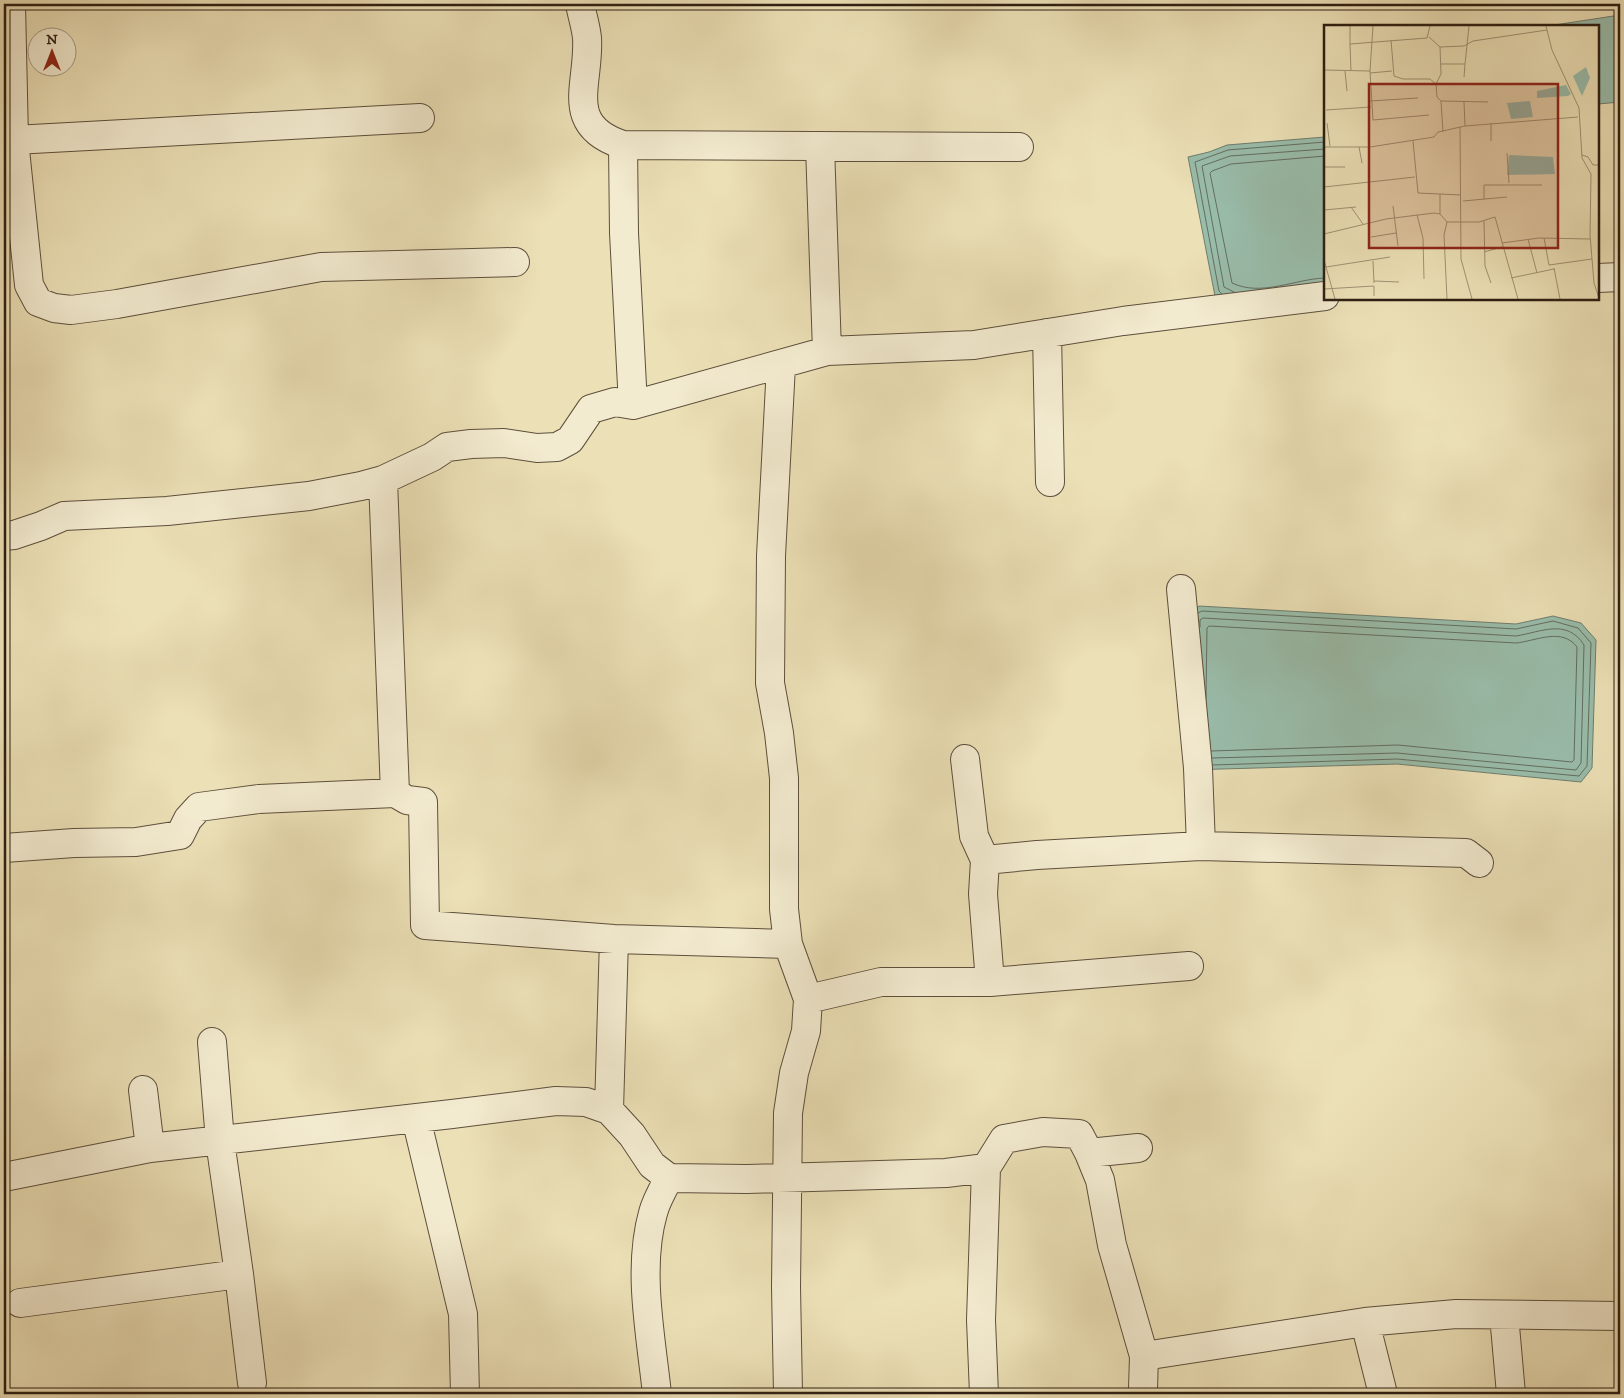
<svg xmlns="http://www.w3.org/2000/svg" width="1624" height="1398" font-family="'IM FELL DW Pica',serif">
<rect width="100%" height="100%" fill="#ece0b6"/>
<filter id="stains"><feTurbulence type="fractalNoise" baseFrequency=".004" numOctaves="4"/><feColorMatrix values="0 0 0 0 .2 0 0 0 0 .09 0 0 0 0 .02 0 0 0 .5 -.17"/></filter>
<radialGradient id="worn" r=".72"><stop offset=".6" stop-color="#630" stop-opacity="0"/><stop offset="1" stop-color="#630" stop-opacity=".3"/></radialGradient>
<path fill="#99bdab" stroke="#6e7e6e" d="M1620,15V102L1598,104V26H1548Z
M1325,137V296L1237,306L1215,296L1188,157L1209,152L1227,145Z
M1199,606L1516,624L1553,616L1581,623L1596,640L1592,768L1581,782L1397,764L1187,770L1189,615Z"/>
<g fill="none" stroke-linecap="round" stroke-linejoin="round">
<path stroke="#636e5f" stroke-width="1" d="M1325,156L1231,164L1212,171L1210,173L1232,283C1262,297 1294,279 1325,278
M1234,292L1224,287L1202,166L1230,156L1325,149
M1222,294L1219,291L1195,162L1228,150L1325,142
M1198,613L1202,611L1516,629L1553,621L1578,628L1591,643L1587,766L1579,776L1397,759L1213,765
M1200,627V620L1203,618L1516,636C1541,632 1567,618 1584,645L1581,763L1576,770L1397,753L1212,758
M1206,699L1207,628L1209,626L1516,643C1536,641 1562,627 1577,647L1574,760L1572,762L1398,745L1211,751"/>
<g stroke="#5d4f3c" stroke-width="30">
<path id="minor" d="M11,4L14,140L29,285L38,302L54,308L71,310L117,304L321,267L515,262
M580,4C582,15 586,27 587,38C590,84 562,125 623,145L624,233L633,405
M14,140L420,118
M623,145L1019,147
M820,146L827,351
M1598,278L1620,277
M1047,333L1050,482
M781,365L771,556L770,683L779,733L784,778V909L788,944L808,999L806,1031L794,1073L788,1113L786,1287L788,1394
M383,480L395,793L407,800L423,802L425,925L614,939L788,944
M4,536L14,535L41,526L64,516L167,511L309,496L361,486L383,480L432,457L447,447L471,444L504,443L537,448L557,447L570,440L591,409L615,402L633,405L827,351L974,345L1123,321L1325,296
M1181,589L1198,768L1201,846
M965,759L974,836L985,860
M4,848L74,843L136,842L180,835L188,819L199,807L259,799L395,793
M990,982L983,894L985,860L1037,855L1201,846L1466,853L1479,863
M808,999L881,982H990L1189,966
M212,1042L220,1141L239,1274L252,1383
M143,1090L150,1148
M609,1110L614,939
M416,1118L463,1314L465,1394
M1089,1153L1138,1148
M4,1177L150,1148L452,1114L556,1101L586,1102L609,1110L632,1135L652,1165L669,1178L747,1179L946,1173L986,1168L1004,1139L1043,1132L1079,1134L1089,1153L1100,1180L1112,1245L1144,1356L1143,1389L1144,1394
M20,1303L239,1274
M1504,1315L1511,1394
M1365,1322L1383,1394
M1144,1356L1365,1322L1456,1314L1620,1316
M657,1394C651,1337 637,1269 653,1213C656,1201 663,1189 669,1178
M984,1394L981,1320L986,1168"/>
</g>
<use href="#minor" stroke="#f3ebd0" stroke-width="28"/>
</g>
<g transform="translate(1324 25)">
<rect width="275" height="275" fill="#ece0b6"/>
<path d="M262,42L266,53L258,71L249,51ZM242,60L247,69L244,71L213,73V66ZM206,76L209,92L187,94L183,78ZM185,130L229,132L231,149L183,150Z" fill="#99bdab"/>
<path fill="none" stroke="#a09375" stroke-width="1" d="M26,1V19M222,1L228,25L255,83L258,133L267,149L266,210L270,258L275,273M105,12L116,22L140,21L149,16L223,5M67,15L70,51L79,54H106L112,59L113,72L117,76L119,107M117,39H141L140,52M141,39L145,1M0,45L46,46L49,95L105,90M21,46L23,66M27,46L26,19L103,13L106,1M46,46L49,1M46,48L68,46M112,59L117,49L116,22M46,76L94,73M117,76L164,77M140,77L141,101M2,85L47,82M3,98L6,121M167,98V116M136,102L137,234L148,274M89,116L94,168L137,170M0,122H46L110,112L114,107L141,101L254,92M35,122L38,138M183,128L185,158M258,130L264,132L269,140H275M0,142H21M0,162L91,152M160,174V160H218M139,176L183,172M69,181L74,221M27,182L39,199M0,185L32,182M116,189V169M93,190L99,213L100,254M160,196L161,241L167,258M123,197L120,210L123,274M0,209L62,194L110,188L116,189L123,197H155L171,192L194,274M47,212L72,208M220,213L225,240L268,234M204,214L213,248M178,218L215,213L266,214M160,227L178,222M0,235L11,274M49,236L50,258M2,242L66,232M230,243L236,274M187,253L230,244M50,256L75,257M0,264L50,261V271"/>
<path fill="#8f2418" fill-opacity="0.15" stroke="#8f2418" stroke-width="2.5" d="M45,59H234V223H45Z"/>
<rect width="275" height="275" fill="none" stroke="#2d1f13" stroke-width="2.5"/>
</g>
<rect width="1624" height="1398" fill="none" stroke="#ece0b6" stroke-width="20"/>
<rect x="5" y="5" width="1614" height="1388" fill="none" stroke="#2d1f13" stroke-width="2.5"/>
<rect x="10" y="10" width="1604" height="1378" fill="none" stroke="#2d1f13"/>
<g transform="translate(52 52)"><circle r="24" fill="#f3ebd0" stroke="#a49984"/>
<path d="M0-4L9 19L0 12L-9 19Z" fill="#8f2418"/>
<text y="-8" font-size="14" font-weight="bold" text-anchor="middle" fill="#2d1f13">N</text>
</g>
<rect width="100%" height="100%" filter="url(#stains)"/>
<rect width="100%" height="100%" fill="url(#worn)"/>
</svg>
